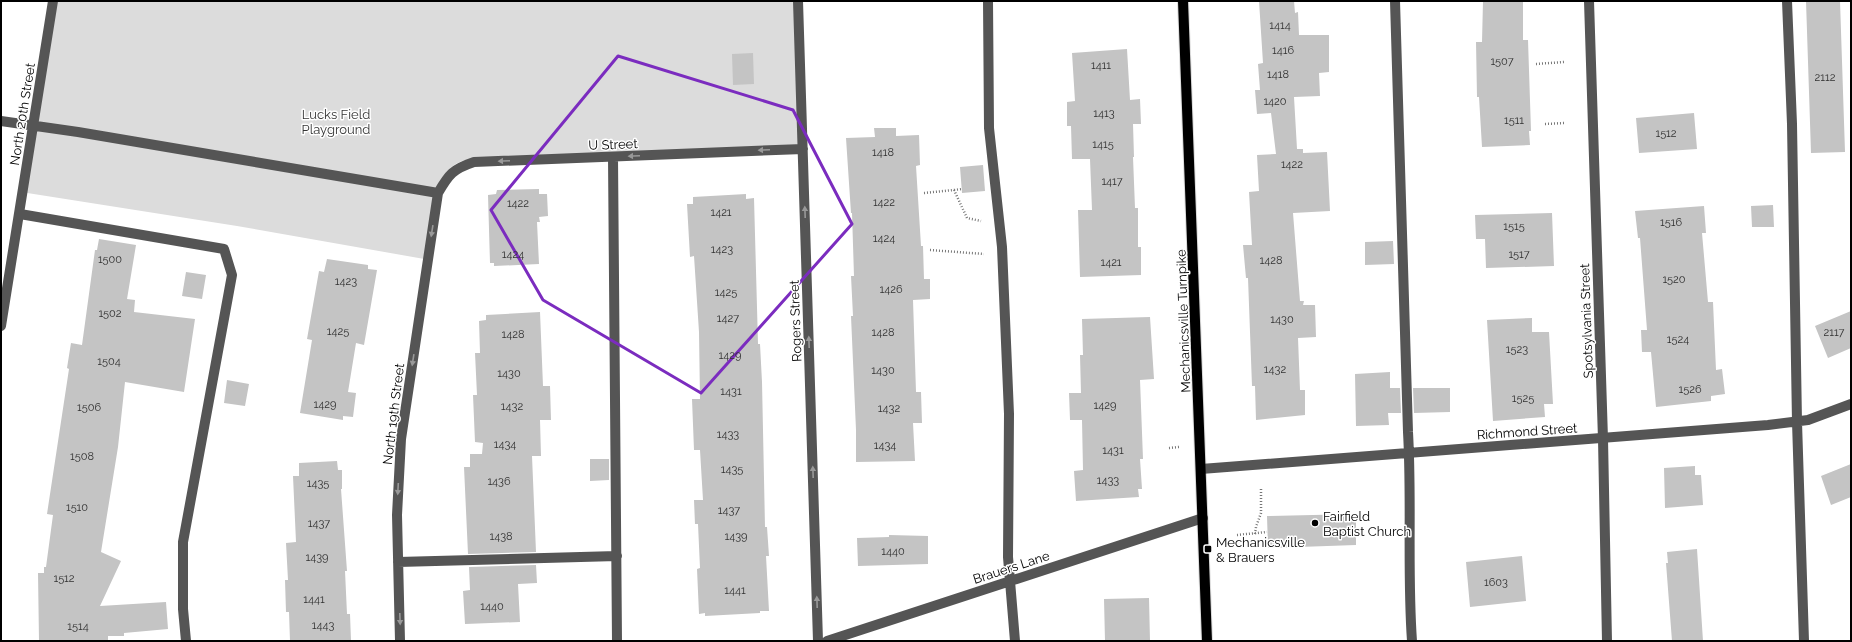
<svg xmlns="http://www.w3.org/2000/svg" width="1852" height="642" font-family="Raleway,sans-serif">
<rect width="100%" height="100%" fill="#fff"/>
<path fill="#dcdcdc" d="M54,1H798L803,147L465,160C453,164 447,169 442,181L430,260L237,226L21,192Z"/>
<path fill="#c4c4c4" d="M1259,1H1294L1295,13L1298,12L1299,35H1329V72L1319,73L1320,96L1294,97L1297,149H1303V153L1327,152L1330,211L1293,213L1300,301H1304L1303,305H1315L1316,337L1298,338L1300,390H1305V415L1256,420L1255,386H1252L1248,278H1246L1243,245H1252L1249,192L1259,191L1257,155L1276,154L1271,113L1257,114L1255,90H1260L1258,64L1263,63Z
M1483,1H1523V40H1528L1531,131H1529L1530,145L1482,147L1479,97H1477L1476,42H1482Z
M1806,1H1840L1845,152L1811,153Z
M1127,49L1130,100L1140,99L1141,124H1133L1134,157H1133L1135,208H1138V247H1141V275L1080,277L1078,210H1092L1090,159H1072L1071,126H1067V102L1075,101L1072,53Z
M753,53L754,84L733,85L732,54Z
M1694,113L1697,149L1639,153L1636,118Z
M874,128H896V136L919,135L920,165L916,166L921,246H923L924,279H930V299L913,300L916,392H921L922,423H913L915,461L856,462V430L851,316H853L851,276H854L852,213H851L846,138L875,137Z
M983,165L985,191L962,193L960,167Z
M539,189V194H547L548,216L539,217L540,222H537L539,264L494,266V263H490L488,195L496,194L497,190Z
M746,194V199L754,198L758,344H760L762,382L765,527H767L769,556H766L769,611H760V613L705,616V613L699,614L697,569L700,568L698,524H695L694,500H703L700,450H694L692,399H700L699,332L694,256L690,257L687,204H693V197Z
M1773,205L1774,227H1752L1751,206Z
M1704,206L1706,233H1702L1708,302H1713L1716,370L1722,369L1725,394L1711,396V401L1656,407L1651,352H1642L1641,330H1647L1640,238H1638L1635,211Z
M1552,213L1554,266L1486,268L1485,239H1476L1475,215Z
M99,239L136,245L127,299L135,300L134,312L195,319L184,392L125,382L118,447L101,552L121,561L100,606L166,602L168,629L124,633V636H108V641H39L38,573H44V567H46L53,515L47,514L69,369L67,368L71,343L82,345L95,250H97Z
M1393,241L1394,264L1365,265V242Z
M327,259L368,265V269L377,270L364,345L356,343L348,392L356,393L353,417L343,416V420L300,413L312,340L307,339L319,271L324,272Z
M186,272L206,275L202,299L182,296Z
M1851,311V348L1828,358L1815,326Z
M540,312L543,386H550L551,420H540L541,456H532L536,552L468,554L464,467H470V454H482L483,443L475,442L473,395H477L475,353H480L479,321L486,320V315Z
M1150,317L1154,379L1140,380L1143,459H1140L1142,489H1138L1139,497L1076,501L1074,471L1083,470L1082,420H1070L1069,393H1081L1080,355H1083L1082,319Z
M1532,318V332H1549L1553,404H1544L1545,417L1493,421L1487,320Z
M1390,372V388H1400L1401,413H1388L1389,425L1356,426L1355,374Z
M227,380L249,384L245,406L224,403Z
M1413,388H1450V412L1414,413Z
M590,459H609V480L590,481Z
M337,461L338,470H342V489H341L347,571H345L347,614H350L351,641H290L289,612H286L285,580H288L286,543L296,542L293,476H299V463Z
M1851,464V497L1831,505L1821,476Z
M1695,466V475H1701L1703,505L1665,508L1664,468Z
M1356,514V545L1268,548L1267,516Z
M889,535L928,536V564L858,566L857,538L889,537Z
M1697,549L1703,641H1672L1666,563H1668L1667,552Z
M1522,556L1526,601L1470,607L1466,562Z
M536,565L537,583L518,584L520,622L465,624L463,591L470,590L469,567Z
M1149,598L1150,641H1105L1104,599Z"/>
<g fill="none" stroke-linecap="round" stroke-linejoin="round">
<g stroke="#dbdbdb" stroke-width="12">
<path id="major" d="M1183,1L1207,641"/>
</g>
<path stroke="#777" stroke-width="2.5" stroke-dasharray="1 2" stroke-linecap="butt" d="M1536,64L1564,62
M1545,124L1565,123
M954,190L962,189
M924,193L954,190L967,218L981,221
M930,250L984,254
M1169,448L1179,447
M1255,534L1256,527L1261,513V488
M1237,535L1267,532"/>
<path stroke="#555" stroke-width="10" d="M798,1L818,641
M988,1L989,128L1002,247L1009,414L1008,557L1015,641
M1395,1L1408,432C1412,502 1407,571 1412,641
M1589,1L1603,439L1607,641
M1787,1L1792,124L1797,422L1804,641
M1,121L78,132L438,193
M613,157L617,641
M20,214L224,249L232,275L183,542V609L186,641
M1,326L53,1
M1201,469L1768,425L1808,420L1851,404
M398,562L617,556
M400,641L397,515L401,439L438,193C449,174 453,169 474,162L803,149
M827,641L1203,518"/>
<use href="#major" stroke="#000" stroke-width="10"/>
</g>
<defs><path id="oneway-solid" d="M-6-.8H1V-3.2L6.5 0L1 3.2V.8H-6Z"/></defs>
<g fill="#999">
<use href="#oneway-solid" transform="translate(764 150) rotate(178)"/>
<use href="#oneway-solid" transform="translate(634 156) rotate(178)"/>
<use href="#oneway-solid" transform="translate(504 161) rotate(178)"/>
<use href="#oneway-solid" transform="translate(805 212) rotate(-92)"/>
<use href="#oneway-solid" transform="translate(432 231) rotate(99)"/>
<use href="#oneway-solid" transform="translate(809 342) rotate(-92)"/>
<use href="#oneway-solid" transform="translate(413 360) rotate(99)"/>
<use href="#oneway-solid" transform="translate(813 472) rotate(-92)"/>
<use href="#oneway-solid" transform="translate(398 489) rotate(93)"/>
<use href="#oneway-solid" transform="translate(817 602) rotate(-92)"/>
<use href="#oneway-solid" transform="translate(400 619) rotate(88)"/>
</g>
<path fill="none" stroke="#7b2cbf" stroke-width="3" stroke-linejoin="round" d="M618,56L793,110L852,224L701,393L543,300L491,210Z"/>
<g fill="#000" stroke="#fff" stroke-width="1.5">
<circle cx="1315" cy="523" r="4"/>
<rect x="1204" y="545" width="8" height="8" rx="2"/>
</g>
<g text-anchor="middle" stroke-width="3" stroke-linejoin="round" paint-order="stroke">
<g font-size="11" fill="#313131">
<text x="1280" y="29">1414</text>
<text x="1283" y="54">1416</text>
<text x="1502" y="65">1507</text>
<text x="1101" y="69">1411</text>
<text x="1278" y="78">1418</text>
<text x="1825" y="81">2112</text>
<text x="1275" y="105">1420</text>
<text x="1104" y="117">1413</text>
<text x="1514" y="124">1511</text>
<text x="1666" y="137">1512</text>
<text x="1103" y="148">1415</text>
<text x="883" y="156">1418</text>
<text x="1292" y="168">1422</text>
<text x="1112" y="185">1417</text>
<text x="884" y="206">1422</text>
<text x="518" y="207">1422</text>
<text x="721" y="216">1421</text>
<text x="1671" y="226">1516</text>
<text x="1514" y="230">1515</text>
<text x="884" y="242">1424</text>
<text x="722" y="253">1423</text>
<text x="513" y="258">1424</text>
<text x="1519" y="258">1517</text>
<text x="110" y="263">1500</text>
<text x="1271" y="264">1428</text>
<text x="1111" y="266">1421</text>
<text x="1674" y="283">1520</text>
<text x="346" y="285">1423</text>
<text x="891" y="293">1426</text>
<text x="726" y="296">1425</text>
<text x="110" y="317">1502</text>
<text x="728" y="322">1427</text>
<text x="1282" y="323">1430</text>
<text x="338" y="335">1425</text>
<text x="883" y="336">1428</text>
<text x="1834" y="336">2117</text>
<text x="513" y="338">1428</text>
<text x="1678" y="343">1524</text>
<text x="1517" y="353">1523</text>
<text x="730" y="359">1429</text>
<text x="109" y="365">1504</text>
<text x="1275" y="373">1432</text>
<text x="883" y="374">1430</text>
<text x="509" y="377">1430</text>
<text x="1690" y="393">1526</text>
<text x="731" y="395">1431</text>
<text x="1523" y="402">1525</text>
<text x="325" y="408">1429</text>
<text x="1105" y="409">1429</text>
<text x="512" y="410">1432</text>
<text x="89" y="411">1506</text>
<text x="889" y="412">1432</text>
<text x="728" y="438">1433</text>
<text x="505" y="448">1434</text>
<text x="885" y="449">1434</text>
<text x="1113" y="454">1431</text>
<text x="82" y="460">1508</text>
<text x="732" y="473">1435</text>
<text x="1108" y="484">1433</text>
<text x="499" y="485">1436</text>
<text x="318" y="487">1435</text>
<text x="77" y="511">1510</text>
<text x="729" y="514">1437</text>
<text x="319" y="527">1437</text>
<text x="501" y="540">1438</text>
<text x="736" y="540">1439</text>
<text x="893" y="555">1440</text>
<text x="317" y="561">1439</text>
<text x="64" y="582">1512</text>
<text x="1496" y="586">1603</text>
<text x="735" y="594">1441</text>
<text x="314" y="603">1441</text>
<text x="492" y="610">1440</text>
<text x="323" y="629">1443</text>
<text x="78" y="630">1514</text>
</g>
<g font-size="13" fill="#000" stroke="#fff">
<text transform="translate(22 114) rotate(-81)" y="5">North 20th Street</text>
<text transform="translate(613 144) rotate(-2)" y="5">U Street</text>
<text transform="translate(795 321) rotate(-92)" y="5">Rogers Street</text>
<text transform="translate(1183 321) rotate(-92)" y="5">Mechanicsville Turnpike</text>
<text transform="translate(1586 321) rotate(-92)" y="5">Spotsylvania Street</text>
<text transform="translate(393 414) rotate(-83)" y="5">North 19th Street</text>
<text transform="translate(1527 431) rotate(-4)" y="5">Richmond Street</text>
<text transform="translate(1011 567) rotate(-18)" y="5">Brauers Lane</text>
</g>
<g font-size="13" fill="#333" stroke="#fff">
<text x="336" y="119">Lucks Field<tspan x="336" dy="15">Playground</tspan></text>
</g>
<g font-size="13" fill="#000" stroke="#fff" text-anchor="start">
<text x="1323" y="521">Fairfield<tspan x="1323" dy="15">Baptist Church</tspan></text>
<text x="1216" y="547">Mechanicsville<tspan x="1216" dy="15">&amp; Brauers</tspan></text>
</g>
</g>
<rect width="1852" height="642" fill="none" stroke="#000000" stroke-width="4"/>
</svg>
